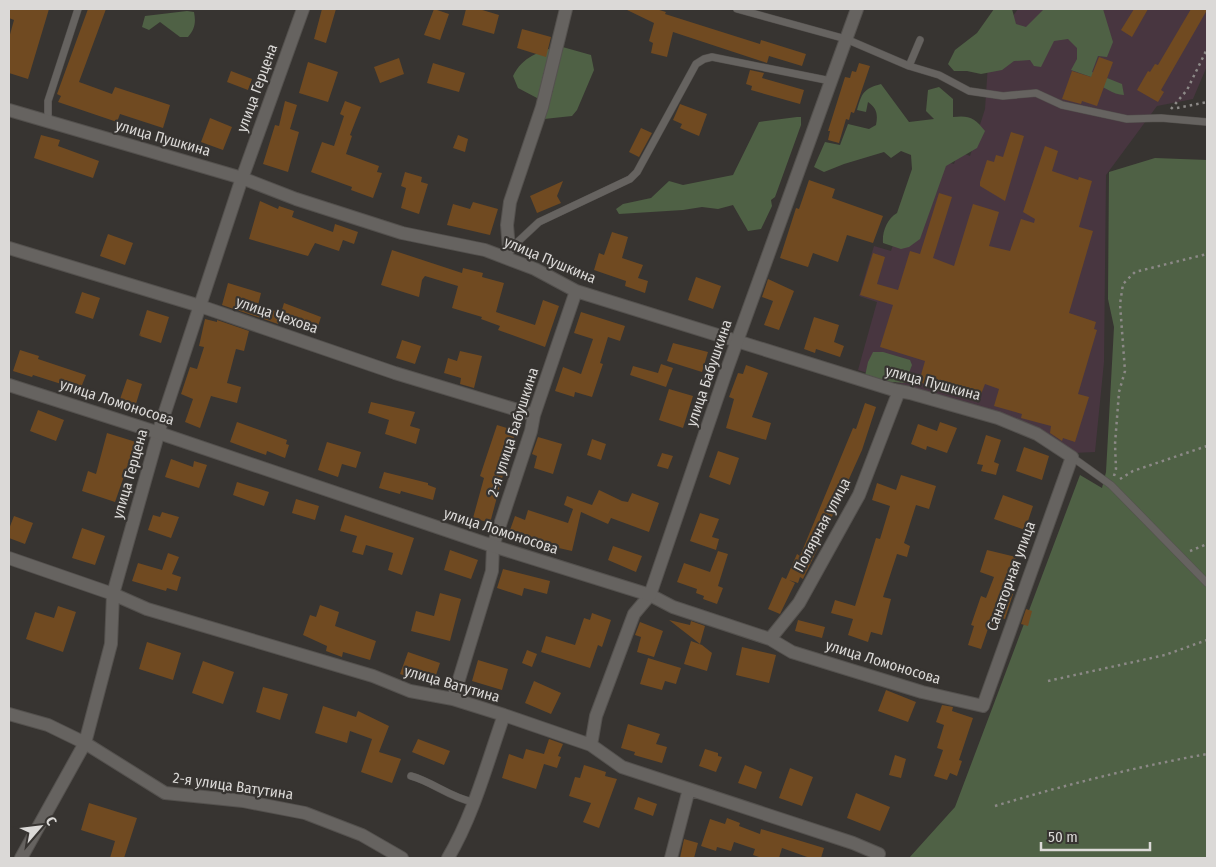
<svg xmlns="http://www.w3.org/2000/svg" width="1216" height="867" font-family="'Fira Sans Condensed',sans-serif">
<rect width="100%" height="100%" fill="#373431"/>
<path fill="#483640" d="M1018,9H1207V66L1193,99L1157,106L1106,175L1104,362L1095,452L1073,453L1030,426L858,370L877,302L859,296L874,246L891,251L896,236L940,160L954,164L958,151L970,156L985,109L989,49Z"/>
<path fill="#4f6145" d="M994,9H1012L1016,24L1026,27L1044,9H1103L1113,42L1107,57L1098,56L1092,72L1122,84L1124,95C1113,95 1102,85 1090,81L1091,77L1071,70L1077,59V48L1068,39L1054,41L1041,67L1034,66L1030,60L1014,61L1002,70L981,74L967,71H954L948,64L955,50L977,33Z
M187,11L194,12C196,22 195,29 188,37H180L160,22L149,30L142,27L145,16Z
M559,46L591,55L594,70L577,110L572,116L544,119L537,98L518,88L513,76C523,56 539,52 559,46Z
M881,84L909,122L934,119L926,111L928,90L939,87L953,99V117C969,115 975,118 985,131L977,148L946,166L920,239L909,247L901,249L883,243C882,232 887,219 897,213L912,169L911,155L901,151L891,158L884,152L844,164L824,172L814,167L825,142L840,145L848,124L869,129L876,125C878,115 877,108 868,102L866,112L857,110C862,93 863,89 881,84Z
M797,117H801V125L775,197L771,200L772,206L761,229L748,231L733,205L718,209L702,207L683,210L619,214L616,209L623,204L651,198L669,181L683,185L733,175L759,122Z
M1155,158L1207,160V858H909L955,807L1080,475L1102,488L1106,472L1114,327L1108,299L1109,172Z
M873,352H883L910,360L912,365L905,383L879,381L865,376L868,362Z"/>
<path fill="#704a21" d="M9,9H49L28,79L9,73V38L14,20L9,18Z
M88,9H106L79,82L112,94L115,87L170,105L163,128L120,114L117,122L58,102L61,96L57,94Z
M322,9H336L326,43L314,39Z
M434,9L449,14L440,40L424,35Z
M466,9H479L499,15L494,34L462,25Z
M625,9H656L666,12L665,14L760,44L761,40L806,54L802,66L769,56L767,63L673,32L667,57L651,53L653,43L649,41L654,23Z
M1134,9H1148L1132,37L1121,30Z
M1191,9L1207,10L1161,90L1164,92L1158,102L1137,90L1148,71L1150,72L1155,64L1158,65Z
M522,29L551,37L546,57L517,48Z
M1099,57L1113,62L1097,106L1082,101L1081,104L1062,99L1072,71L1091,77Z
M399,58L404,74L380,83L374,67Z
M308,62L338,72L328,102L299,93Z
M433,63L465,73L459,92L427,83Z
M859,63L870,66L854,113L851,112L849,120L846,119L839,143L828,140L830,131H828L845,77L850,78L852,71L856,72Z
M750,70L764,73L762,78L804,90L800,104L751,90L752,86L746,84Z
M231,71L252,79L248,90L227,82Z
M285,101L297,105L290,129L299,132L288,172L263,164L275,125L279,126Z
M345,101L361,107L350,135L352,136L346,154L379,166L377,172L382,173L373,198L351,190L352,187L311,172L322,142L334,146L344,116L340,114Z
M680,104L707,114L699,136L680,128L682,124L673,120Z
M210,118L232,127L223,150L201,142Z
M641,128L652,133L639,157L629,152Z
M1011,132L1024,136L1005,201L980,186V182L987,160L994,162L996,155L1003,157Z
M41,135L60,140L58,146L99,161L93,178L34,158Z
M458,135L468,139L465,152L453,148Z
M1045,146L1058,151L1052,171L1078,180L1079,177L1092,181L1079,227L1093,231L1069,313L1096,322L1094,329L1097,330L1078,394L1089,397L1075,442L1063,438L1062,441L1050,433L1051,426L1021,418L1022,414L994,406L999,389L985,384L978,402L919,382L925,361L880,347L893,305L860,295L873,253L885,257L877,284L898,290L910,251L920,254L939,193L952,197L933,258L954,266L973,204L999,212L989,246L1010,251L1021,219L1034,223L1035,219L1023,212Z
M405,172L422,177L421,182L428,184L419,214L401,208L406,188L401,186Z
M809,180L835,189L832,198L883,216L873,243L847,235L838,262L813,253L808,267L780,258L796,208L799,209Z
M563,181L557,196L561,203L537,213L530,196Z
M260,201L278,209L279,206L294,211L292,217L333,232L335,224L358,232L354,244L343,240L339,251L315,243L308,256L249,239Z
M473,202L498,209L490,235L447,225L453,204L470,209Z
M612,232L628,237L622,258L643,265L638,278L648,281L645,293L625,286L626,281L594,270L599,253L604,255Z
M108,234L133,243L125,265L100,256Z
M392,250L462,273L463,268L483,273L482,277L504,283L496,312L535,325L543,300L559,306L545,347L498,330L500,326L481,319L482,317L452,308L458,286L425,276L422,280L419,297L381,285Z
M696,277L721,286L713,309L688,300Z
M768,279L794,291L779,330L764,325L773,301L762,297Z
M228,283L261,293L258,305L281,313L284,303L321,317L316,332L280,318L278,324L222,305Z
M82,292L100,298L93,319L75,313Z
M147,310L169,317L161,343L140,336L141,334L139,336Z
M581,312L625,326L620,341L608,337L600,363L603,364L592,397L575,392L574,397L555,391L563,367L581,374L593,339L574,333Z
M814,317L839,325L834,342L844,346L840,357L816,349L815,353L804,349Z
M205,319L217,322V320L249,331L244,351L236,349L227,383L241,387L237,403L211,396L200,428L185,422L193,399L181,394L190,367L197,369L204,347L199,346Z
M402,340L421,346L415,364L396,358Z
M673,343L708,352L702,372L667,361Z
M20,350L39,356L38,359L86,375L80,390L33,375L32,377L13,371Z
M460,351L482,356L474,388L460,384L461,378L444,373L448,358L457,361Z
M661,364L673,368L666,387L630,375L633,366L658,373Z
M746,365L768,373L752,417L771,423L766,440L726,428L734,399L729,397L738,373L743,374Z
M127,379L142,384L135,407L119,402Z
M669,389L693,396L683,428L659,420Z
M371,402L415,412L410,426L420,429L416,444L385,434L389,420L368,413Z
M865,403L876,407L862,450L818,548L803,579L800,577L798,583L789,580L795,583L780,614L768,609L782,577L786,579L797,554L800,556L853,428L856,429Z
M38,410L64,420L56,441L30,431Z
M237,422L287,440L286,444L289,445L285,458L267,451L266,455L230,442Z
M940,422L957,428L947,453L927,446L926,450L911,444L918,424L937,431Z
M497,425L516,431L508,455L512,456L505,475H503L490,523L473,518L484,478L480,476Z
M107,433L136,442L115,502L82,491L88,471L96,474Z
M986,435L1001,440L994,462L999,464L996,475L981,471L983,465L977,464Z
M538,437L562,444L553,474L534,468L537,456L532,454Z
M592,439L606,444L601,460L587,455Z
M327,442L361,452L356,468L342,464L338,477L318,470Z
M1024,447L1049,456L1042,480L1016,471Z
M718,451L739,458L730,485L709,477Z
M662,453L673,456L668,469L657,466Z
M171,459L193,467L194,461L207,465L199,488L165,477Z
M384,472L428,483V485L436,488L433,500L401,491L400,494L379,488Z
M901,475L936,486L929,509L916,505L904,543L910,546L907,557L897,554L883,597L891,599L882,635L871,632L868,642L848,635L853,619L831,613L835,600L855,606L876,538L880,539L890,506L872,500L877,483L896,490Z
M237,482L269,492L264,506L233,495Z
M599,490L622,501L628,502L632,493L659,503L649,532L611,518L608,524L581,512L572,551L541,544L542,540L510,530L515,516L525,520L528,510L568,523L573,509L564,505L567,496L592,505Z
M1003,495L1033,506L1025,530L994,519Z
M296,499L319,506L315,520L292,513Z
M162,512L179,517L171,538L148,530L153,515L160,517Z
M700,513L719,519L712,537L719,539L716,550L690,541Z
M345,515L414,538L402,575L388,570L393,553L366,545L363,555L352,552L357,536L340,531Z
M14,516L33,523L25,544L9,538V529Z
M82,528L105,536L95,565L72,558Z
M613,546L642,556L636,572L608,560Z
M450,550L478,560L471,579L444,570Z
M987,550L1016,557L1004,591L1013,594L1005,619L996,616L993,625L990,623L981,649L968,645L974,626L971,625L981,596L986,598L994,577L980,572Z
M718,551L728,554L718,586L723,588L717,604L703,599L704,596L696,593L697,589L677,582L684,563L710,572Z
M168,553L179,557L172,574L181,577L177,591L167,588L166,591L132,581L138,563L162,570Z
M503,569L550,581L547,594L524,588L522,596L497,588Z
M440,593L461,599L450,641L411,631L416,611L434,616Z
M320,605L339,612L335,626L376,641L370,660L343,652L342,657L326,651L327,646L303,635L310,615L316,617Z
M58,606L76,612L63,652L26,639L35,612L54,618Z
M1026,609L1032,611L1028,626L1021,624Z
M592,613L611,620L602,647L598,645L590,668L541,652L546,636L575,645L584,618L590,620Z
M669,620L690,625L691,621L705,626L700,644Z
M798,620L825,627L822,638L795,631Z
M640,622L663,631L654,657L637,652L641,637L635,635Z
M691,641L702,645L712,653L707,671L684,664Z
M147,642L181,653L173,680L139,669Z
M742,647L776,655L769,683L736,675Z
M527,650L537,654L532,667L522,663Z
M408,652L440,663L435,678L421,673L418,680L400,674Z
M648,658L681,668L676,684L665,681L662,690L640,684Z
M478,660L508,669L502,690L472,681Z
M203,661L234,672L223,704L192,693Z
M534,681L561,693L551,714L525,703Z
M263,687L288,694L280,720L256,712Z
M886,690L916,702L908,722L878,711Z
M942,705L953,707L952,711L973,718L959,760L962,761L957,776L950,773L947,780L934,776L943,750L937,748L944,725L936,722Z
M323,706L356,717L358,711L389,726L379,752L401,759L392,783L361,772L372,739L350,731L347,743L315,733Z
M628,724L660,734L656,744L667,747L662,763L634,755L635,752L621,748Z
M418,739L450,751L444,765L412,752Z
M549,739L563,744L558,756L561,757L557,768L544,764L536,789L502,778L509,754L523,759L526,749L544,754Z
M705,749L718,753V756L722,757L716,772L699,766Z
M895,755L906,759L901,778L889,775Z
M584,765L606,772L605,776L617,779L599,828L583,822L591,803L569,796L575,777L580,778Z
M745,765L762,772L756,789L738,783Z
M790,768L813,777L802,806L779,798Z
M856,793L890,807L880,831L847,818Z
M638,797L657,804L653,816L634,809Z
M89,803L137,818L124,858H110L115,841L81,830Z
M727,818L740,823L739,826L760,834L761,829L824,848L821,858H810L782,848L779,858H762L753,855L755,849L734,842L731,851L717,847L716,851L701,846L710,819L725,824Z
M684,839L698,843L694,858H680Z"/>
<g fill="none" stroke-linecap="round" stroke-linejoin="round">
<g stroke="#54514e" stroke-width="8">
<path id="lane" d="M737,9L846,39L909,66L939,75L969,91L1003,96L1036,93L1062,105L1127,119L1161,118L1207,122
M909,66L920,40
M48,121V101L78,9
M509,250L539,222L630,179L637,172L696,64L704,59L712,57L831,81
M1072,457L1111,485L1207,583
M411,776C433,782 449,797 473,802"/>
</g>
<g stroke="#54514e" stroke-width="14">
<path id="street" d="M9,110L242,178L296,199L402,233L485,250L535,269L576,291L894,390L910,393L998,418L1037,434L1072,457L983,706L922,692L792,652L770,639L673,607L650,595L634,614L596,716L591,745
M9,248L200,306L395,373L534,415
M509,249L507,225L510,202L542,107L566,9
M9,558L113,594L147,609L373,676L410,691L453,699L504,715L591,745L622,767L853,843L879,854
M770,639L799,603L859,495L899,391
M453,699L492,571L493,546L531,431L534,415L576,291
M9,714L48,725L85,743L165,793L243,801L305,813L362,835L402,858
M21,858L85,743L111,644L113,594L161,424L240,184L303,9
M448,858C474,814 487,763 504,715
M671,858L689,789"/>
</g>
<g stroke="#54514e" stroke-width="14">
<path id="secondary" d="M9,385L159,433L493,546L650,595L727,369L857,9"/>
</g>
<path stroke="#8c8987" stroke-width="2.5" stroke-dasharray="2.5 4" stroke-linecap="butt" d="M1177,108L1207,102
M1171,109L1187,90L1207,49
M1114,476L1116,469L1115,444L1119,392L1125,371L1120,304L1123,284L1135,272L1207,254
M1120,479L1133,471L1207,446
M1190,551L1207,544
M1048,681L1165,655L1207,640
M995,806C1065,785 1135,767 1207,754"/>
<use href="#lane" stroke="#666360" stroke-width="7"/>
<use href="#street" stroke="#666360" stroke-width="12"/>
<use href="#secondary" stroke="#666360" stroke-width="12"/>
</g>
<g text-anchor="middle" stroke-width="4.5" stroke-linejoin="round" paint-order="stroke">
<g font-size="15" fill="#dbd9d7" stroke="#373431">
<text transform="translate(257 88) rotate(-70)" y="5">улица Герцена</text>
<text transform="translate(163 138) rotate(16)" y="5">улица Пушкина</text>
<text transform="translate(550 260) rotate(23)" y="5">улица Пушкина</text>
<text transform="translate(277 315) rotate(19)" y="5">улица Чехова</text>
<text transform="translate(709 373) rotate(-71)" y="5">улица Бабушкина</text>
<text transform="translate(933 383) rotate(15)" y="5">улица Пушкина</text>
<text transform="translate(117 402) rotate(18)" y="5">улица Ломоносова</text>
<text transform="translate(513 432) rotate(-72)" y="5">2-я улица Бабушкина</text>
<text transform="translate(130 474) rotate(-74)" y="5">улица Герцена</text>
<text transform="translate(822 525) rotate(-62)" y="5">Полярная улица</text>
<text transform="translate(501 531) rotate(18)" y="5">улица Ломоносова</text>
<text transform="translate(1011 576) rotate(-70)" y="5">Санаторная улица</text>
<text transform="translate(883 662) rotate(17)" y="5">улица Ломоносова</text>
<text transform="translate(452 684) rotate(16)" y="5">улица Ватутина</text>
<text transform="translate(233 786) rotate(8)" y="5">2-я улица Ватутина</text>
</g>
</g>
<rect width="1216" height="867" fill="none" stroke="#dbd9d7" stroke-width="20"/>
<g transform="translate(40 827) rotate(62)" stroke="#373431" stroke-width="4" paint-order="stroke">
<path d="M0-4L9 19L0 12L-9 19Z" fill="#dbd9d7"/>
<text y="-8" font-size="14" font-weight="bold" text-anchor="middle" fill="#dbd9d7">С</text>
</g>
<path d="M1041 842v8h109v-8" fill="none" stroke="#dbd9d7" stroke-width="2.5"/>
<text x="1048" y="842" font-size="15" fill="#dbd9d7" stroke="#373431" stroke-width="4" paint-order="stroke">50 m</text>
</svg>
